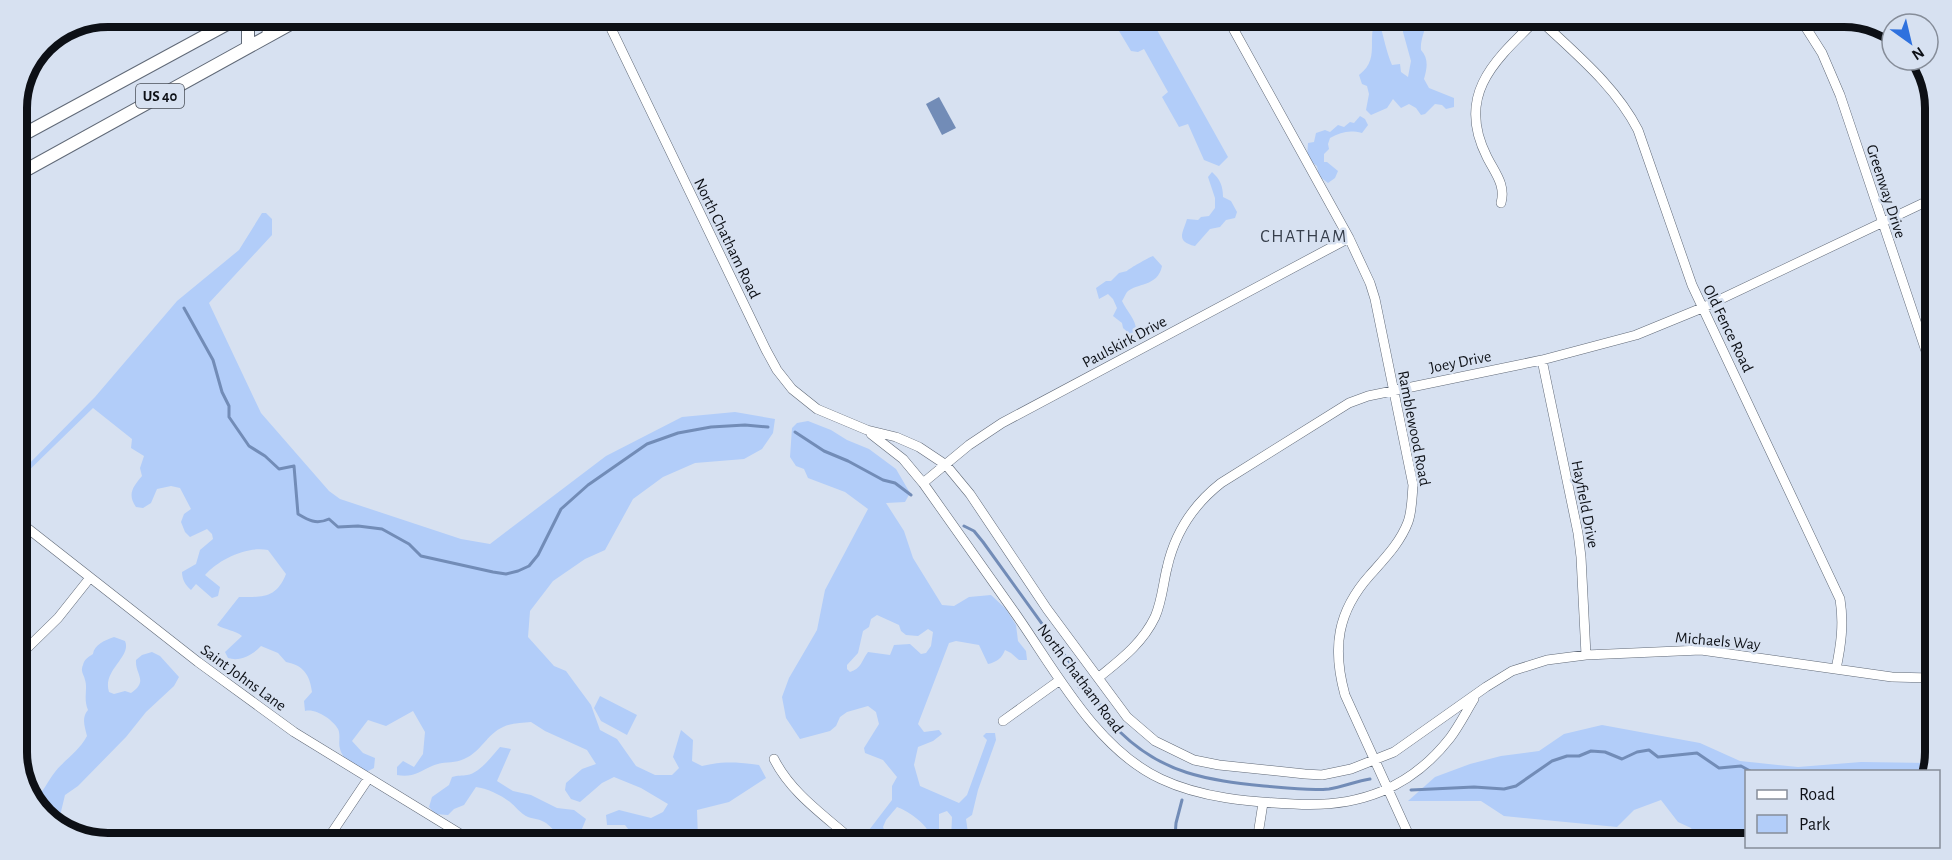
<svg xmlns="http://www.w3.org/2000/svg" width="1952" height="860" font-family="'Alegreya Sans',sans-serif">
<rect width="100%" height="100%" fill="#d7e1f1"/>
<path fill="#b2cdf9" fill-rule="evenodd" d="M1113,21H1152L1228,157L1219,166L1204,160L1188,124L1179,127L1162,97L1168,92L1144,49L1138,52L1131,51Z
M1375,22H1379C1384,37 1386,51 1392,65L1400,64L1401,72L1408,77L1411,61L1403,32V22H1426C1425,32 1420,40 1421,50C1429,59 1427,68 1424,79L1429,88L1454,98V107L1446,109L1442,105L1435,104L1425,114L1421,115L1416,108L1409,104L1401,108L1393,99L1387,108L1371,115L1366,110L1369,94L1367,86L1362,84L1359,75C1380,59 1367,41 1375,22Z
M1360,116L1365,119L1368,125L1362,133C1349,130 1341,132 1330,138L1328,144L1329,149L1324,154V162H1327L1338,171L1335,178L1328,183L1319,176L1317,166L1307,159L1308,143L1314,142L1316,133L1325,130L1330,132L1338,125L1344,127L1350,122L1354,123Z
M1212,172C1220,179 1223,186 1223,197L1231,201L1237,212L1235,218L1226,220L1220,227L1210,229L1195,246C1175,241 1183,233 1187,219L1198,220L1201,217L1209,216L1215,208V198L1208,177Z
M262,213H266L272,219V235L209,303L261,413L329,491L340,499L461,539L490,544L606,456L682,417L735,412L775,419L773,433L762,449L744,459L695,463L663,477L633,499L605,550L585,559L553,581L530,611L528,637L554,666L566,671L574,682L591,705L600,730L617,739L636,766L655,775H672L679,768L673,757L681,730L693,740L692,761L702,766C722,761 739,762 759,765L766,778L729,802L697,810L698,839H630L632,834L625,825H607L606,815L619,810L651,818L663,812L668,804L641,788L614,777L602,783L580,802L571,799L565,790L566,783L582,769L596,764L587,750L545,731L531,722C522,723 511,723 503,727C487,734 481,752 464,759C454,764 442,761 432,766C419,772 412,778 397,775V767L403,761L414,767L423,754L425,732L413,711L386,726L368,720L352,741L363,753L375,758L374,768L364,773C354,767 343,760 340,749C338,743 341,735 338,729C333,720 316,708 305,711L304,701L312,692C310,675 303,665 286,662L278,653L261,646C253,655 240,662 228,658L225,652L242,636C235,630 225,630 217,625L239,597C262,597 276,599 286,574L268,550C247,546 219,559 205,575L220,587L218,596L212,598L196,584L191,590C185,585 182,579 182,572L196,564L200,550L213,539L212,534L207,529L190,537L185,532L181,522L184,514L191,509L180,488L171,486L157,489L151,503L143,508L136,507C127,494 133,487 142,476L140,468L144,456L131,448L132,439L93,408L17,482V476L95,397L177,301L239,250Z
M1153,256L1162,266C1158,287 1136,283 1127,292C1125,295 1124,298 1122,301C1127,312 1137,320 1136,332L1131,335L1123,328L1122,323L1113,316L1117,308L1113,299L1108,294L1099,299L1096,288L1106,281H1111L1119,273L1127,271C1130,268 1148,258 1153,256Z
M808,421L831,430L847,440L869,449L896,469L910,493L905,502L886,503L904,531L913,558L942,605L954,606L969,597L991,595L1006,609L1016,625L1018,641L1026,651L1027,660H1019L1011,653L1005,650C1002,658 997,662 988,664L979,645L956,641L949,643L918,724L924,732L939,730L942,734L933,741L918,747L914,765L920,786L959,803L967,795L987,740L983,736L986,733H995L996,740L978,790L972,815L966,819L969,840H951L952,817L947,811L939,814V829L931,840H921L928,831C924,822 906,810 897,807L886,820L883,827L888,840H870L866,834L892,800V786L897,777L883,760L865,753L864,748L879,724L876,712L868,706L847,712L840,717L836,726L830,731L800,739L786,718L782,697L789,678L817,630L825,590L868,509L845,492L808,478L804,469L796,466L790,457L792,428L797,423ZM877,615L899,625L901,631L906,635L918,636L928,629L933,632L931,646L926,653L921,654L910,644L894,645L890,655L868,652C862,660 861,669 850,672L847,669V665L858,653L863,631L869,627L871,619Z
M114,637L125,641C132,657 102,670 109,692L114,694L125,691L131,693C149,681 135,675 136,660L142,655L152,652L160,656L179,677L174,686L146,712L126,737L78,786L65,795L58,824L31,801C42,795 45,786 52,776C62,761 78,753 87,736C85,727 81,718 88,710C83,698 88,689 85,680C84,674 80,672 83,665C84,660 88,657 93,654C94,645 105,640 114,637Z
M600,696L637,715L627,735L601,721L594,708Z
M1602,725L1700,743L1740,761L1798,767L1861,762L1929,763V771L1746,772V843H1701L1691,828L1678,822L1661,800L1634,810L1617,827L1504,816L1481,801H1408L1435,777L1470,764L1501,756L1539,751L1564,734Z
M500,747L511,749L497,781L513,791L531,795L557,808L574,810L586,819C583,826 581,835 573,838C562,842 553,828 546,823C540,819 534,819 528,817C521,814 515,806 510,802C501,795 486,788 476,787L464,805L454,809L448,815L435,814L429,807L432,797L449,785L452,777C458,775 462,776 467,775C480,773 492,756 500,747Z"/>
<path fill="#728cb7" d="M939,97L956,128L942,135L926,104Z"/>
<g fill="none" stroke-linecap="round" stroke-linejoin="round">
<path stroke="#728cb7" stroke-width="3" d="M184,308L213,360L222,392L229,406V417L249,446L265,456L279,469L294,466L298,514C308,520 316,525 329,519L338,527L358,526L382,529L409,544L421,556L493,572L506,574L518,571L529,566L538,555L561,509L588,485L647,444L678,433L711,427L745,425L768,427
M795,432L824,451L848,461L883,480L895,483L911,495
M964,526L974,531L983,542L1120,732C1163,774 1207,780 1264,786C1286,788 1308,791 1329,789C1343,787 1356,781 1370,779
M1079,687L1083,683L1088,684
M1411,790L1474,787L1504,789L1516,786L1552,761L1567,756H1579L1591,751L1605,752L1622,759L1637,752L1649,750L1658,757L1697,753L1719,768L1741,766L1752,772
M1170,841L1175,837L1176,823L1182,800"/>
<g stroke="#606977" stroke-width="10">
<path id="minor" d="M606,18L766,350L777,370L792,389L817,409L867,430L896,437L919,447L946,465L970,494L1047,609L1127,717L1155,741L1194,760L1219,765L1305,774L1322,775L1351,769L1394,752L1486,687L1512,671L1547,660L1586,655L1701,650L1892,677L1930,678
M1229,21L1349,238L1370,283L1375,299L1413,485C1412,497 1412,511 1408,522C1400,543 1385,558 1370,575C1337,612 1332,648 1345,695L1412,842
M1542,22C1577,55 1616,87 1638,130L1692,285L1840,599C1844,624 1841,645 1836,669
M1803,23L1822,53L1840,95L1933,372
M1501,203C1506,185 1495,173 1487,157C1456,96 1493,62 1534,22
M1542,360L1578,533L1581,557L1586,655
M871,434L903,459L923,483C954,527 985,570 1015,613C1055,670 1096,749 1161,779C1201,798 1250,802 1294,804C1358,808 1410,789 1450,738C1459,726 1466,712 1474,699
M923,483L969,445L1002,423L1349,238
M17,520L198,662L294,732L467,838
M17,658L58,618L89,579
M1098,678C1120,660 1142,644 1155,617C1162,601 1163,584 1167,568C1175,532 1193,505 1221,483L1349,403L1368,396L1542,360L1636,335L1702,308L1934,198
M1003,721L1060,680
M774,759C791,793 824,815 852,840
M329,837L368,779
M1257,841L1263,803"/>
</g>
<g stroke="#606977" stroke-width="14">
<path id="major" d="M248,17V47
M268,36L271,17
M17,138L240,17
M17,175L303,17"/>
</g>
<use href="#minor" stroke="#fff" stroke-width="9"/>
<use href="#major" stroke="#fff" stroke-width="12"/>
</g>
<g text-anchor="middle" stroke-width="5" stroke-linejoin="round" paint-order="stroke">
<rect fill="#d7e1f1" stroke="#4a4f58" stroke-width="1.5" x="136" y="84" width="48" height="24" rx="4.5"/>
<g font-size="15" font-weight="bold" fill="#0d1016">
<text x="160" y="101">US 40</text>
</g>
<g font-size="16" fill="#0d1016" stroke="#d7e1f1">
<text transform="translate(1887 191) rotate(72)" y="6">Greenway Drive</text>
<text transform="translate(728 238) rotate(64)" y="6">North Chatham Road</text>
<text transform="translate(1729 328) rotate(64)" y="6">Old Fence Road</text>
<text transform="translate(1124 341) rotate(-28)" y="6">Paulskirk Drive</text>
<text transform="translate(1460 361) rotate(-11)" y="6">Joey Drive</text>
<text transform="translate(1415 428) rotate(79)" y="6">Ramblewood Road</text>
<text transform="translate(1586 504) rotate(79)" y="6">Hayfield Drive</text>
<text transform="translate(1718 640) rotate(5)" y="6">Michaels Way</text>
<text transform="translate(244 677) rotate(36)" y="6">Saint Johns Lane</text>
<text transform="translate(1081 678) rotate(53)" y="6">North Chatham Road</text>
</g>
<g font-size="18" letter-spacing="1.5" fill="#363e4b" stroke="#d7e1f1">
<text x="1304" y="242">CHATHAM</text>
</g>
</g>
<path d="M0 0H1952V860H0ZM108 27H1844A81 81 0 0 1 1925 108V752A81 81 0 0 1 1844 833H108A81 81 0 0 1 27 752V108A81 81 0 0 1 108 27Z" fill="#d7e1f1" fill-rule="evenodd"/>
<path fill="none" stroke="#0d1016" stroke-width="8" d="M108 27H1844A81 81 0 0 1 1925 108V752A81 81 0 0 1 1844 833H108A81 81 0 0 1 27 752V108A81 81 0 0 1 108 27Z"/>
<rect x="1745" y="770" width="195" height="78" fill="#d7e1f1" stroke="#868d99" stroke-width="1.5"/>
<rect x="1757" y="790" width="30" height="9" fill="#ffffff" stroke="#868d99" stroke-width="1.5"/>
<text x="1799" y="800" font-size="18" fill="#0d1016">Road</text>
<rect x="1757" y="815" width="30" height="18" fill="#b2cdf9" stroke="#868d99" stroke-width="1.5"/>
<text x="1799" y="830" font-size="18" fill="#0d1016">Park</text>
<g transform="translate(1910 42) rotate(146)"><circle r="28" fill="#d7e1f1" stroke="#868d99" stroke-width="1.5"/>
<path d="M0-4.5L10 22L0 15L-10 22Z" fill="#2f71de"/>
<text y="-9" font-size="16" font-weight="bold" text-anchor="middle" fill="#0d1016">N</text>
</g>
</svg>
